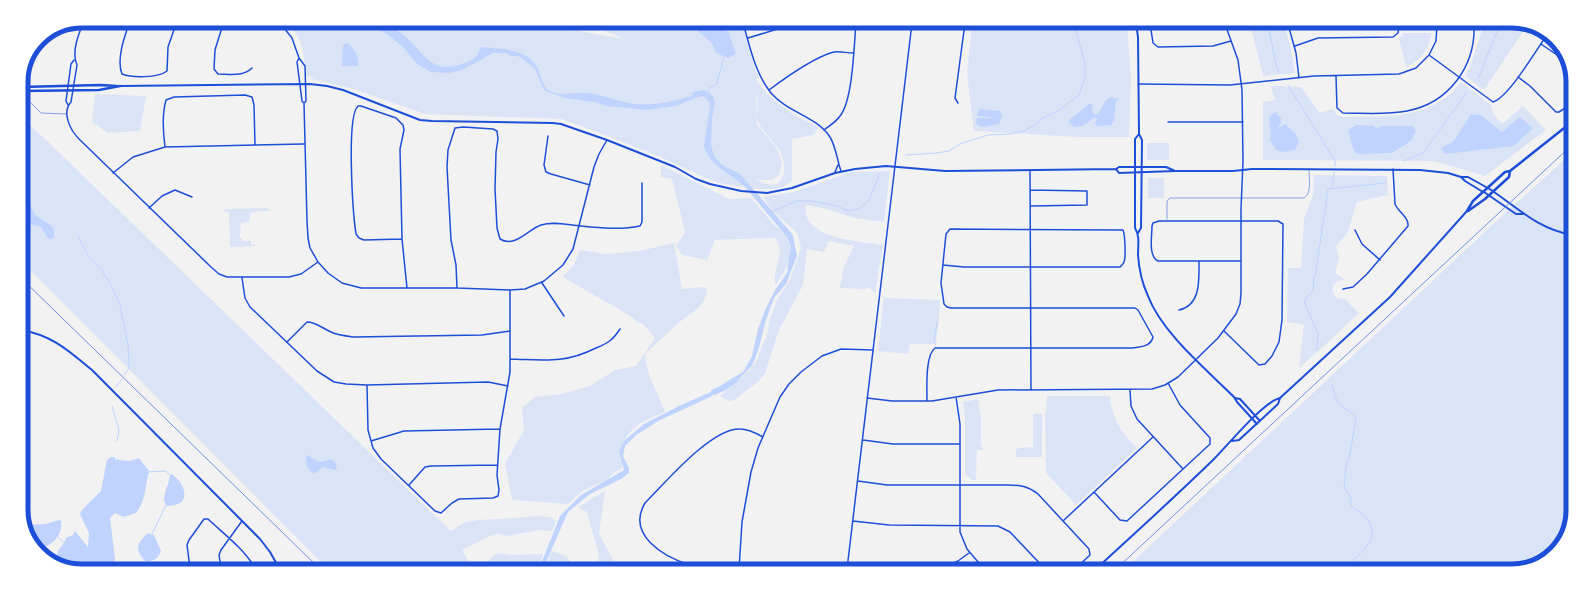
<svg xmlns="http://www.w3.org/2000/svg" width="1594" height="592" font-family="'Exo 2',sans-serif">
<rect width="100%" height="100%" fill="#f2f2f2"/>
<path fill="#dbe4f7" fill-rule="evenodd" d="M282,21L558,22L573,30L624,39L614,34L573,22H592L609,26L624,27L649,22H741L754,67L759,77L756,80L768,95L791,113L818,127L814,135L792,139V181L783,187L775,189H759L724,184L710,180L658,156L600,133L561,119L425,114L353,89L308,78L316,77L307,76C302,52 305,35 282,21ZM756,95C760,102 754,116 759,124C768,140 785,148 784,168C784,173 784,177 781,180C775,189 764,183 756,180H772L779,175L782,163L776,147L757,125Z
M972,23H1127L1131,77L1129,137H1078L974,131L967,74Z
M1248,24H1284L1291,49L1295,73L1263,76L1252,31Z
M1484,24H1528L1484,90L1465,76L1470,67Z
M1403,33H1432C1429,49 1421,60 1406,67L1399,39Z
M1461,82L1491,105L1493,114L1502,124L1523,106L1546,130L1485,176L1434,161L1263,160V102L1275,100L1271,86L1301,87L1320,113L1333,109L1336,114L1343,117C1388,116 1430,121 1461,82Z
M95,94L146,96L140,131L108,133L92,122Z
M23,119L43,137L451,531L465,522L479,520L516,518L536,516L550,517L556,521L552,531L540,530L507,536L498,534L490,536L462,550L473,569L327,568L21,261V122Z
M1147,143H1169V160H1147Z
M1572,153L1570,530L1549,559L1513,571L1124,570L1505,213Z
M661,165L729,199L751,198C758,206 766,215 773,224C776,227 780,229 783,232C800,251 787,267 776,285C771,278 782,258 779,247C779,244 776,241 775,238L715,240L707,260L682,255L676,246L685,232L672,179L661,177Z
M890,171L884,222L854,218L823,208L805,205C806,208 806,213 807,217C815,239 863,242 883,245L875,293L870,288L863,289L840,288L843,269L854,246L829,241L824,252L807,249L803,285L779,330L765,373L759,381L734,400L729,401L720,396L749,371L755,364L768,332L769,322L777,300L790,280L801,248L797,233L773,211L763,197L794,192L851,172Z
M1314,175L1387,176L1388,195L1357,202L1347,234L1336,246L1339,258L1335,273L1345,280C1334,279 1328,290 1337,298L1345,299L1359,313L1326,344L1299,368L1304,325L1287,322L1288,268H1301L1304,219L1313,195Z
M1148,178H1164V198H1148Z
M268,208L269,211L251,212L249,222L241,223L240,238H242V241H251V245L255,244V246L230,247L229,212H224L225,209Z
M674,243L682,289L705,287L707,292C702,311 688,314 675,326C665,335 655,345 645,354C646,376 658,392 665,412C648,419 627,426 623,447C622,455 625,462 621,469L613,473L608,479L582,491L568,504L512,500L505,464L524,430L522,408L535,397L562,394L590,386L615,370L636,366L655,338L643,324L638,323L632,317L563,277L575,263L580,250L606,254L639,251Z
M884,295L885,298L939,300L940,308L936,344H910L908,354L878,351Z
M1047,396H1110C1112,419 1121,432 1137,448L1076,505L1046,473L1045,414L1046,413Z
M978,399L981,420V444L983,450H977L976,480H972L965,474V418L963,402Z
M1033,414H1042V457H1016V450L1018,448L1033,447Z
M605,491L599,534L618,569H591L598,565L599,556L587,512L578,507Z
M551,551L566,556L575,566L587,569H545Z
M498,553L511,555L543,554L539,569H480L493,556Z"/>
<path fill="#bfd3fe" d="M371,22C384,22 400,30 409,40C425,55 433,73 458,65C464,63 474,61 477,55C479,53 479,50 481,47C502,49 530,48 539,71C541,77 543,86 548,90C559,97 576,92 588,93C604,95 619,102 635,104C654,106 675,101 692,96L693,92L703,90L708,92L713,96L715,102L712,119L711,143L713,153L715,157L722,165L740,174L793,235L797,256L786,284L774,298L765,323L759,348L752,366L739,379L729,383L710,397L660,420L636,435L625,446L623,456L629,468V473L621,479L590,494L568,512L543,569H539L560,516L581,495L624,470L619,451L625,440L644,424L679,406L713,391L744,371L752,356L758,329L766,308L775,290L787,273L791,246L787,237L745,187C731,173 710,167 704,146L710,107L709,102L704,96L698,97L676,106L647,110L607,106L594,102L565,98L544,90L535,69L532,66L518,56H511L506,53H493L462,70L449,73L431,72L417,64L402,46L388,35L377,29Z
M694,22H716L724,27L725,30L729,33L736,54L728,58L716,53C712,35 697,38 694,22Z
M348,43C355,49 359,58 358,66H341C344,59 341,51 344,44Z
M1111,97L1115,99L1120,98L1116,102L1114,121L1111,125L1097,126L1095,124L1097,118H1093C1087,124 1083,127 1074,127L1068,121L1089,104H1092L1093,114H1098L1106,100Z
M979,109L1000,111L1002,116L999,124L984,127L977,125L976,122L977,118H991V117L977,116Z
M1275,112L1281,118V123L1277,129L1285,124L1295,133L1299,142L1295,150L1283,152L1276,150L1270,140C1272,132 1269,126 1269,117Z
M1471,114L1481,115L1502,132L1520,117L1533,128L1514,146L1445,154L1441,148L1453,142Z
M1356,125L1375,126V129L1382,126H1412L1416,130L1411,141L1392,153L1357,154C1350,146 1352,140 1348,130Z
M21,179L25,183L26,196L35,215L49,224L54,229V237L52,239L48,238L40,226C31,225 23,225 21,215Z
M308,455C317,462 320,464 330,459L335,462L337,467L335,470L323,467L317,472L312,473C307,468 306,463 306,457Z
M111,457H114L116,460L118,458V460L130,461L139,458L149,471C145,486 146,500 136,513L124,517L115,513L110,518L115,559L110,568H62L57,564C55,546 63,550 66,538L73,535L75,531L88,547L89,533L80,514L82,510L101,491L107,460Z
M171,474C179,477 191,495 180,503C177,505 171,506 167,506C161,499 166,491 168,484C170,480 168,478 171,474Z
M61,520C63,538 52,543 39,551L33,547L25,525L46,524L55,521Z
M148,533L154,535L161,551C158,559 153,562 145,561C134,549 137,543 148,533Z"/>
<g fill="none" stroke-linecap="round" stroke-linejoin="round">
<path stroke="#bfd3fe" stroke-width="1" d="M1268,24L1276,65L1279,72
M1478,79L1500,24
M1288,85L1335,161V166
M707,93L710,88L717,83L724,57
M906,155L936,153L949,151L960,144L988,135L1010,134L1023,131L1034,126L1043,118L1058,111L1079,95L1085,77V64L1074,23
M1404,161L1423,153L1467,92
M1332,188L1334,172
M773,211L796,201H812L838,206L847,211L859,209L869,200L879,176
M78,236L87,254L101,269L112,287L120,305L128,345L129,368L124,375
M934,342L937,322
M1317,350L1318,334L1304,301C1310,295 1316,289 1313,280L1315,277L1328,189L1385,183
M1332,385C1334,390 1335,399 1339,404C1344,410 1350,409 1356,418L1350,454L1346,468L1344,487L1351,498V506C1355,510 1360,512 1364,515C1367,518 1370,522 1371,526C1378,547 1352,554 1346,571
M116,387L122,379
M112,406L119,430L117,441
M147,472L166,471L170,475
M152,534L166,505
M58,537L64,543
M147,568V561"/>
<path stroke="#bfd3fe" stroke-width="6" d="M714,392L723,388L735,380"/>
<path stroke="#1d4ed8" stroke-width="0.5" d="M27,92L29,101L41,113L66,114
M1167,219V201L1170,198H1304C1312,193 1309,179 1309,171"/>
<path stroke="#1d4ed8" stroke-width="1.5" d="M84,21C79,33 71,52 77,65L71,102C61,113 71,131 79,139L211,267L219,274L227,277H289L301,274L318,262
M130,21C125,35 116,59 122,74C132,78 158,78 167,71L168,47L177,21
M224,21L215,50L214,69L218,74C230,74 243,77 252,68
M274,21L284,28L292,38L299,58L305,66L306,101L304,103L307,221L308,238L310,248L318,262L328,273L342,283L361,288H457L510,290L525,289L544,281L563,265L573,249L594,167L599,154L607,140
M611,22L624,23L634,22
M743,23C750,47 755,73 771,93C787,112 816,116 830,137C836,147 837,160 841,171
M1150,23L1153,43L1158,47L1213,46L1231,41
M1288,24L1296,53L1299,78
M68,26L80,28
M748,38L781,28L792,23
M1541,44L1557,55L1569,69
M1295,46L1318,38L1393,37L1398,33L1399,24
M1429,55L1493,102C1509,97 1536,50 1547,35
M299,58L297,62L302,101L304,103
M1336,76L1337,108L1343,113C1364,113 1387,115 1407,111C1449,103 1476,66 1474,24
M1518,77L1530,86L1556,112H1559L1573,103
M1138,84L1230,85L1314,76L1399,74L1416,68L1429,55L1436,41L1437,24
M769,90C785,78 815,57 834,52C840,51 847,53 853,53
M958,103L955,98L965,23
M68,105L66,101L71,64L74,60
M1168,122H1243
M824,130C829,126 836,122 840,116C853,100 854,45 856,23
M548,136L544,165L546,172L551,174L590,185
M165,147C163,132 162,114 166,100L174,97L245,95L252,97L254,105L255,145
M1030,170L1031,390
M835,172L838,165
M113,173L133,157L165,147L304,144
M1030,190L1087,191V205L1031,206
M149,208L162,196L175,190L192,197
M1355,230L1362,244L1380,260
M402,239L364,240L359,238L356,234C353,214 346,117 358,106H361L396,118L403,125L404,130L400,149L402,239L407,288
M242,278L245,298L250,307L317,371L334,382L346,384L367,385L488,382L508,386
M542,283L564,316
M457,288L456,265L451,240L447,167L448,150L455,128L463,127L493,129L497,131L498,139L496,152L495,189L497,228L500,239C515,248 527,230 541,225C554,221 568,225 581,226C601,228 621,230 640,226L642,222V183
M1343,289L1353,287L1367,274L1408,226C1409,217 1398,212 1395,204L1393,169
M1179,310C1201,305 1199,280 1199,262
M1224,331L1259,365L1265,364L1272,356L1279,342L1282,320L1283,224L1278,221H1159L1153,223L1152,226C1152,236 1148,256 1158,261H1241
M21,337L23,331
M287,342L307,322C316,322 322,328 331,332C337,335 345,336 353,337L482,335L510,331
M510,359C544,360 564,364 596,348C608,343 613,340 620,329
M367,385L368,430L373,448L381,459L435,511L441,513L452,503L459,499L493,498L498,496L499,490L497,475L500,429L510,372V290
M1130,390L1131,406L1137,419L1183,469
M956,397L960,424V532L967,549L985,570
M867,398L892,401H932L998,390L1152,389L1165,385L1178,377L1218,338L1236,314L1240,304L1241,293V209L1243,161L1242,90L1238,60L1225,24
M927,401C927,389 925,355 935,348H1131C1139,347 1151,347 1153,337L1138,310L1135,308H951L947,307L944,304L941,283L946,234L950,229L1123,230C1125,234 1126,257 1124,262C1123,265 1122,265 1120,267H964L943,265
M863,440L893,444H960
M371,441L404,431L500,429
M858,481L887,485H1008C1020,485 1028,486 1038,494L1089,549L1090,555L1074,570
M409,485L425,467L431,466L497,465
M1094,492L1120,520L1127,521L1210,444V438L1180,405L1168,383
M853,521L889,525L998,526L1010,532L1046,570
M1063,521L1153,437
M190,568L187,545L189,540L204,519H208C224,534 244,549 255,568
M221,568L219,555L221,550L242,521
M721,569C711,568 700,568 690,565C664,557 626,535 645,503C665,483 711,428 740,429C748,429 756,433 763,437
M739,569L742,522L751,472L758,448L780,397L789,384L801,372L822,356L841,349L873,350
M847,569L912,23
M878,570L881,567L947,566L958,561L969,553"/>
<path stroke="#1d4ed8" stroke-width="2" d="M1484,192L1516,214H1523
M1494,192C1520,210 1539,229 1572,235
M21,330C52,335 69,351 92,370L260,539L270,552L279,568"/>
<path stroke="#1d4ed8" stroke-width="2" d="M1136,23L1138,37L1139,134L1142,140L1141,228L1138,233
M120,86L310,84L327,86L343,90L420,120L432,121L553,123L561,124L607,140L675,167L696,179L710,184L741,191L767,193L792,188L835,173L855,169L886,166L945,171L1116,169L1119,167H1166L1175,171
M1139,134L1135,139V228C1140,236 1138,245 1138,255C1139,269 1142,283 1148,296C1162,333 1206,369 1234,397L1237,402L1257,424
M1116,169L1119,173L1175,171H1233L1252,169L1420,170L1448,173L1461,177H1468L1493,191
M1461,177L1465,181L1483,192
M1235,398L1240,399L1260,421
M1232,441L1239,440L1278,404L1280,398L1390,297L1467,211
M1095,570C1135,533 1175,497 1214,459C1228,445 1263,402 1280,398"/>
<path stroke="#1d4ed8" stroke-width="2.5" d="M21,87L100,85L117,86
M21,91L99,90L120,86
M1467,211L1473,201L1505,172L1510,171L1573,121
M1468,211L1485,199L1509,177L1510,171"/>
<path stroke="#7290e2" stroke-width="1" d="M21,278L319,568
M1115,570L1572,145"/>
</g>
<path d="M0 0H1594V592H0ZM82 28H1512A54 54 0 0 1 1566 82V510A54 54 0 0 1 1512 564H82A54 54 0 0 1 28 510V82A54 54 0 0 1 82 28Z" fill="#fff" fill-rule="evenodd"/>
<path fill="none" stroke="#1d4ed8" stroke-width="5" d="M82 28H1512A54 54 0 0 1 1566 82V510A54 54 0 0 1 1512 564H82A54 54 0 0 1 28 510V82A54 54 0 0 1 82 28Z"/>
</svg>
